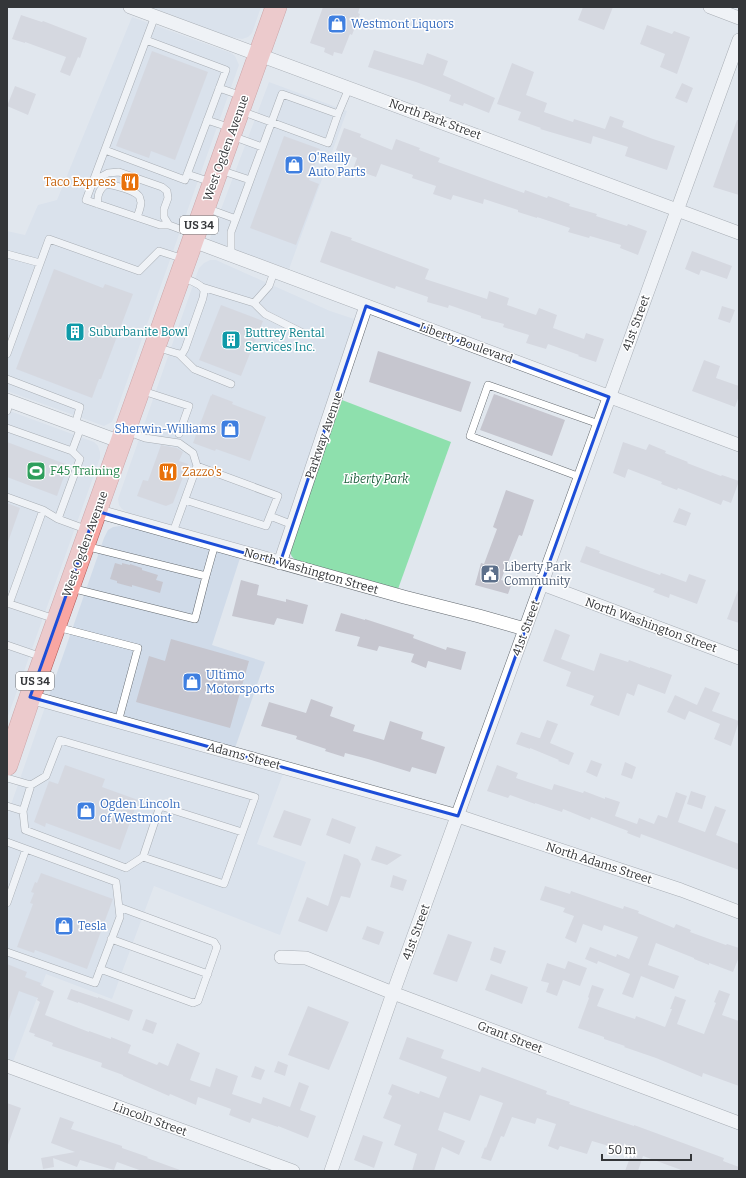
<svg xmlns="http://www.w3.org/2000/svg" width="746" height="1178" font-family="Bitter,serif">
<rect width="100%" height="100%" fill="#e1e7ee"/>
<path fill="#d0dbe9" d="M150,7H261L252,33L248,37L242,39L226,36Z
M132,17L231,53L235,56L239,65L115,415L112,422L104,426L7,391V231L25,235L38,205L57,200Z
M269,82L347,111L289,269L209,241Z
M210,260H216L330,311L354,319L356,330L280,547L275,552L269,553L129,513L122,509L119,505L118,499L199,268L204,263Z
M7,410L94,442L98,446L100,452V458L7,719Z
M120,526L130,527L240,558L212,645L265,662L235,748L287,763L257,844L306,862L280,935L154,886L112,999L46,974L13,1062L7,1060V816L104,538L108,530L113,527Z"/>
<path fill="#8ee0ad" d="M342,400L451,442L398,589L298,561C291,558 290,554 290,546Z"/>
<path fill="#c6c6cf" d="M323,7H360L358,13L360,14L352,35L350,34L342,54L334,52L333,56L324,52L325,48L310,43Z
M583,7H613L604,30L578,20Z
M21,15L42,22L43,21L87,38L80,58L78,57L70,76L60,72L66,57L25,42V43L12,39Z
M647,25L672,34L674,31L690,37L677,74L660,67L665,54L640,44Z
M374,50L423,65L427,53L448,61L443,75L495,98L489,113L464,103L463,106L449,101L451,95L416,82L368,67Z
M152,51L208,72L175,160L151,151L149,158L116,146Z
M512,63L534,72L526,95L547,103L544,112L573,122L574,119L605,129L610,116L624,121L622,127L653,139L675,146L667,170L625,156L628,147L593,136L591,144L540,129L541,128L518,120L521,112L497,104Z
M682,83L693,88L687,103L675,98Z
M15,86L36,94L28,115L7,106Z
M737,120H739V195L713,187Z
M344,128L361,134L360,137L392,150L396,139L420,148L419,150L440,158L438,162L524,193L525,190L547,198L548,196L570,204L569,206L597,214L596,216L627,226L628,224L647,231L638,255L620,248L621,245L590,236L589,238L568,232L570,228L537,217V218L518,212V210L484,199L483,204L453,195L451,200L433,194L436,186L412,178L413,175L381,164L376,177L353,169L357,158L336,150Z
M284,136L320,149L309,180L319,184L296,245L250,228Z
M122,178L138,184L136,188L121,182Z
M331,231L352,238L351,240L429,269L425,279L487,299L489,291L509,298L507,305L536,315L539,308L557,315L553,328L584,339L586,333L604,339L596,362L578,356L579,355L548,344L546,349L526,343L529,335L503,327L504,324L481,318V316L449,305L448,308L427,302L428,297L396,286L395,289L320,262Z
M692,251L732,266L727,279L701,270L699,275L685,269Z
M54,269L103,288L105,284L133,294L101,379H99L92,398L16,369Z
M221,305L263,321L241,376L199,360Z
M722,306L735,310L730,323L718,319Z
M378,351L471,382L461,412L369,382Z
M704,360L720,366L716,378L739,386V396L735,407L692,391Z
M212,394L233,402L232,404L266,417L250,461L216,449L215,451L193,443L211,395L212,396Z
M494,394L565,420L552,456L480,430Z
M7,442L68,465L57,496L7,477Z
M623,442L646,450L649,444L666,451L665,453L688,462L687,463L721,476L722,475L739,481L731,503L723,500L721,505L678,488L677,490L661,484L662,482L628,469L625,478L613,473Z
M161,445L177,448L183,452L179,461L188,464L173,503L166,506L137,496L143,480L148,481Z
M506,490L534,500L522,536L519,535L501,580L512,583L508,594L475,585L481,563L484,564L497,529L493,527Z
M7,503L20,508L8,542H7Z
M679,508L691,513L686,526L673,522Z
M586,546L600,551L599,553L660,575L661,573L686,582L689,574L706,580L697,604L670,594L669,598L653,592L655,589L580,562Z
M115,563L122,565V563L130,565V564L142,568V570L158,575L156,580L163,582L160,593L132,585V587L117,583V581L110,579Z
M241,580L259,585L257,595L286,602V599L308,605L303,624L277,618L274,625L232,616Z
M738,590H739V623L727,619Z
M341,613L365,620V619L414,635L413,638L446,650L447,647L466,652L461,670L428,661L426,668L411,662L414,654L379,646L377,651L357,646L360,637L335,631Z
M555,629L570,635L561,659L594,671L600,653L628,662L629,660L650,668V667L672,675L665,694L638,684L634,696L627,693L619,716L590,705L594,696L566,686L571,672L543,661Z
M171,639L249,661L230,728L136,702L149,656L165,661Z
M705,687L720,693L712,711L739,721L731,746L714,739L720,724L689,711L685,720L667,712L675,695L697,705Z
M311,699L333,707L330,716L355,725L353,731L384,740L390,721L423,732L421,739L445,747L436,774L412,767L410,772L368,759L345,753L344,757L325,751L326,749L296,739L297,736L261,726L269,702L306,713Z
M547,720L558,724L550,743L574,753L569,765L558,761L559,760L530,748V749L516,744L521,732L539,738H540Z
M591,760L602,764L597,777L586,772Z
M625,762L636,767L632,779L621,775Z
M65,765L105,779L102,787L138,800L120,850L46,823L45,827L34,822L49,781L58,784Z
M497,765L518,773L516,778L552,790L554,784L583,793L584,791L605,799V797L620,802L615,816L637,824L639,818L654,824L658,815L667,818L676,792L687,796L678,822L705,832L715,806L726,810L716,835L739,844V870L641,834L640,838L627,833L628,831L591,817L590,820L563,809L562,812L535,803V804L510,795L508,798L487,791Z
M691,791L706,796L702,809L687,804Z
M284,810L311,819L301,846L273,837Z
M332,818L356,827L350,844L326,835Z
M376,846L402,855L387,865L371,860Z
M344,854L358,859L361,864L350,898L341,896L327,932L298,921L307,897L328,906Z
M41,873L113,899L87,969L35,950L34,953L17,947L33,904L30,903L34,893L31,892L35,882L37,883Z
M393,875L407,880L403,891L390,887Z
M545,886L570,894L571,891L623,909L624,906L639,911L638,913L674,928L676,924L691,930L690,932L726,945L727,944L739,948V957L733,972L709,963V965L694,959V958L656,943L648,965L679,976L674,989L641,976L633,998L622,994L630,974L598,961L597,964L585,959L590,947L616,957L617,954L629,959L638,937L604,925L602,931L583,924L576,943L565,938L574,916L563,912L565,908L540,900Z
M367,926L384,932L379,945L362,939Z
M448,934L472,942L457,982L433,974Z
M494,947L506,951L501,964L490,960Z
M568,961L587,968L580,986L563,980L557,996L546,992L549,983L541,981L547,963L565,969Z
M7,964L27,972L25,977L41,983L40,985L54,991L45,1015L89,1032V1031L111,1039V1037L131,1045L128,1053L157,1065L159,1062L168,1066L177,1043L200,1053L190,1080L210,1087L216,1068L238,1076L232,1094L261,1104L263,1097L290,1107L299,1082L309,1086L300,1110L316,1116L308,1138L278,1126V1127L252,1118L250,1123L229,1115L231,1109L198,1097L196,1105L170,1094L169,1096L123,1076V1075L101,1067L102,1063L52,1046L53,1043L34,1036L35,1034L29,1032L40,1002L37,1000L38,998L19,991L8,1022H7Z
M491,974L528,987L522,1004L485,990Z
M592,985L604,989L597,1006L635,1019L636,1016L665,1027L672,1009H670L675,996L686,1000L677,1024L704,1034L716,1003L714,1002L719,990L730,994L722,1015L739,1021V1086L703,1073L702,1077L656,1058L624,1047L625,1046L604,1039V1037L578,1028L589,998L588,997Z
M71,989L98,998V997L133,1010L129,1021L78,1002V1003L67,999Z
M308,1006L349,1022L329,1070L288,1055Z
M146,1019L157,1023L153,1034L142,1030Z
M407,1037L444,1050L441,1058L480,1072L482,1067L547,1091L546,1094L570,1102L569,1104L634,1126V1125L724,1158L723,1161L739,1167V1171H684L643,1156L638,1171H625L632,1152L613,1145L612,1147L592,1141L587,1154L560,1146L558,1150L548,1146L556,1124L537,1118L535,1124L512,1117L504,1137L501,1136L491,1161L481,1158L485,1147L486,1148L503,1103L480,1095L470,1121L444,1112L438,1130L465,1141L459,1155L442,1147L434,1171H412L417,1154L394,1145L401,1125L383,1118L392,1096L388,1094L392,1084L419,1094L420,1091L439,1098L447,1077L399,1059Z
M278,1061L288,1065L285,1076L274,1072Z
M255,1066L265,1070L261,1080L251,1077Z
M7,1103L21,1108L8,1145L7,1144Z
M60,1117L74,1122L71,1129L122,1146V1148L148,1157L147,1158L180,1170V1171H142L117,1162L114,1170L80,1160L77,1167L53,1158L54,1167L43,1169L41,1158L75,1152L51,1143Z
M363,1135L383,1142L374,1168L354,1160Z"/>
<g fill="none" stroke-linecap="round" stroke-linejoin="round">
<g stroke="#63696f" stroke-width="8">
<path id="lane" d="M155,16L86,200L160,225H169L193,234
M219,88L242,96
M241,111L328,143L338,114
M207,120L231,128
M232,136L262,147
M105,150L185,180L226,70L146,40
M220,170L250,180
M187,174L211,182
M93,181L108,173L119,172L162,187L167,191L168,198L164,209V217L169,225
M98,204C97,195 99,190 106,184C114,185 134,190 139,196C140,197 140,200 141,202C141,207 139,212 137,217
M206,208L236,219
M7,254L40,263
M231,256V232L282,94L338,114L349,88
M202,287L254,303L265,314L305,334
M254,303L269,286L274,272
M156,347L179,354H182L185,349L203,298C203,298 204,292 204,291C202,283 187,280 181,277
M7,354L49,239L139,271L159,251L184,259
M179,354L194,369L231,384
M7,379L80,407L75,425
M140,390L189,406L179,434
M7,411L10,401
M81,427L72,451L80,459L58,519L88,530
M7,428L72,451
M126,431L145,438L179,443L193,453L197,466L173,532
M580,477L470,436L488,385L599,424
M7,497L43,510L58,519
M185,500L266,526L278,496L197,466
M270,516L293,525
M206,576L215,544
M71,588L195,619L206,576L85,546
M7,603L55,619
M9,604L43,510
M57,627L138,648L118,722
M7,645L42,657
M7,778L31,785L23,811L7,806
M23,811L25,830L126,868L143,857L224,884L255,797L60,740L46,776L31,785
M7,842L116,882L120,917L95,983L7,952
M143,857L160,806L242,832
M7,903L26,849
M111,939L208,974
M100,969L193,1003L198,1001L217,947L214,942L119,907"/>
</g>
<g stroke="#63696f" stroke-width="14">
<path id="street" d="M130,7L739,233
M710,7L739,18
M193,241L739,445
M7,400L121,442
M96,511L404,597L479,616L525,629
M280,563L366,306
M542,584L739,658
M30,697L458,816L681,890L739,912
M281,957L306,958L393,993L739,1123
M7,1066L293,1171
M331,1171L393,993L739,40"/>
</g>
<g stroke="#b15855" stroke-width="22">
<path id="primary" d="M7,765L30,697L276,7"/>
</g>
<use href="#lane" stroke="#fff" stroke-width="7"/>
<use href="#street" stroke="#fff" stroke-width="13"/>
<use href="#primary" stroke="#f8a6a2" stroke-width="21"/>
</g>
<path d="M0 0H746V1178H0ZM366,306L609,397L458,816L30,697L96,511L280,563Z" fill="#e1e7ee" fill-opacity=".55" fill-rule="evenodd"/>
<path fill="none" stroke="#1d4ed8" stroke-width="3" stroke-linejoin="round" d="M366,306L609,397L458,816L30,697L96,511L280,563Z"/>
<defs>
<g id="shop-square" transform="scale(1)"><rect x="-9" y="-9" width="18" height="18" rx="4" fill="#3f7fe0" stroke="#fff"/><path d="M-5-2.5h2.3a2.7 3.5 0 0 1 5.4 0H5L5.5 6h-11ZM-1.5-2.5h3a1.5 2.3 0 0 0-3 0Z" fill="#fff"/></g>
<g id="restaurant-square" transform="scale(1)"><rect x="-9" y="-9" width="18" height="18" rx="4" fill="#e8710a" stroke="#fff"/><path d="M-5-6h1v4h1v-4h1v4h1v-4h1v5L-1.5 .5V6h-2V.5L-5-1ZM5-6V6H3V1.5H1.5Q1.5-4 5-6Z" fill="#fff"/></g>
<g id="building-square" transform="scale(1)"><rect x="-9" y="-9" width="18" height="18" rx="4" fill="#0f9aa8" stroke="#fff"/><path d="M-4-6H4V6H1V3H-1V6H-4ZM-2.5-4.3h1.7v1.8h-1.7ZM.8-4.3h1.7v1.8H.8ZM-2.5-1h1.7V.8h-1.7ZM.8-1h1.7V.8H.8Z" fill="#fff"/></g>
<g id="stadium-square" transform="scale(1)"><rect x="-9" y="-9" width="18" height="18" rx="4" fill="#2e9e5b" stroke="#fff"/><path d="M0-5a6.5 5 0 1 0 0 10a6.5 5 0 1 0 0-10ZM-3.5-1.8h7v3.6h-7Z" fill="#fff"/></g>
<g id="civic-square" transform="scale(1)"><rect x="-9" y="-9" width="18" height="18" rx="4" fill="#5c6f8a" stroke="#fff"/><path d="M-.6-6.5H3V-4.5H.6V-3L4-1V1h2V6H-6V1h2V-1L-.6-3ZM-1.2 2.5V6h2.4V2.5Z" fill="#fff"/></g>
</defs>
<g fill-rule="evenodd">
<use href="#shop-square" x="337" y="24"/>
<use href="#shop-square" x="294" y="165"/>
<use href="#restaurant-square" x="130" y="182"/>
<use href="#building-square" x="75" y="332"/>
<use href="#building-square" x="231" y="340"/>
<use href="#shop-square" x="230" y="429"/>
<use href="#stadium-square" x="36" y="471"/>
<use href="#restaurant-square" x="168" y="472"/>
<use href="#civic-square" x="490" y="574"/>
<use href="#shop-square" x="192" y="682"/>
<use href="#shop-square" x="86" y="811"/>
<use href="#shop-square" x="64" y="926"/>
</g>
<g text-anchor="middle" stroke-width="3" stroke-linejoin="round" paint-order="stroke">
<g fill="#fff" stroke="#717274" stroke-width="1">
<rect x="180" y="216" width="38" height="18" rx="3"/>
<rect x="16" y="672" width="38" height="18" rx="3"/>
</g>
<g font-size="11" font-weight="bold" fill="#343639">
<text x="199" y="229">US 34</text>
<text x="35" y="685">US 34</text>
</g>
<g font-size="12" fill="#366cbe" stroke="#fff" text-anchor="start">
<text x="351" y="28">Westmont Liquors</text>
<text x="308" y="162">O'Reilly<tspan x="308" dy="14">Auto Parts</tspan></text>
<text x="216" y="433" text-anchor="end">Sherwin-Williams</text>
<text x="206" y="679">Ultimo<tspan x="206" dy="14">Motorsports</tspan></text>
<text x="100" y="808">Ogden Lincoln<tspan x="100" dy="14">of Westmont</tspan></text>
<text x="78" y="930">Tesla</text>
</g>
<g font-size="12" fill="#343639" stroke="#fff">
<text transform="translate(435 119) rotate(20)" y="4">North Park Street</text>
<text transform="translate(226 148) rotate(-70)" y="4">West Ogden Avenue</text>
<text transform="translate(636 323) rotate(-70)" y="4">41st Street</text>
<text transform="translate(466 343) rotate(20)" y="4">Liberty Boulevard</text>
<text transform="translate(324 435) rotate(-71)" y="4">Parkway Avenue</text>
<text transform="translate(85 544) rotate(-70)" y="4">West Ogden Avenue</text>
<text transform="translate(311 571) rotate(16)" y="4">North Washington Street</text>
<text transform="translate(651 625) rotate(20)" y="4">North Washington Street</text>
<text transform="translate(526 628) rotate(-70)" y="4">41st Street</text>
<text transform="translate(244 756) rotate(15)" y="4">Adams Street</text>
<text transform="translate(599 863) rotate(18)" y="4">North Adams Street</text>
<text transform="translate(416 932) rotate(-70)" y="4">41st Street</text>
<text transform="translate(510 1037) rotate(21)" y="4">Grant Street</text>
<text transform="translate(150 1119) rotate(20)" y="4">Lincoln Street</text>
</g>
<g font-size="12" fill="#c56008" stroke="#fff" text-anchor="end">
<text x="116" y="186">Taco Express</text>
<text x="182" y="476" text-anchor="start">Zazzo's</text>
</g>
<g font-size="12" fill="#0d838f" stroke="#fff" text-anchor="start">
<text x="89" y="336">Suburbanite Bowl</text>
<text x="245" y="337">Buttrey Rental<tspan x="245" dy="14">Services Inc.</tspan></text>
</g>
<g font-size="12" fill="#27864d" stroke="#fff" text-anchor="start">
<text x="50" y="475">F45 Training</text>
</g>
<g font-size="12" font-style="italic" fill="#1b5d3a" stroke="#fff">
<text x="376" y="483">Liberty Park</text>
</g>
<g font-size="12" fill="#4e5e75" stroke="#fff" text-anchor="start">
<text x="504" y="571">Liberty Park<tspan x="504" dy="14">Community</tspan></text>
</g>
</g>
<rect width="746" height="1178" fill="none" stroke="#343639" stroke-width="16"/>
<path d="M602 1154v6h89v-6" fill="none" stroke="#343639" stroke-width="2"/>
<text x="608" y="1154" font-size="12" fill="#343639" stroke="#ffffff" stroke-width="3" paint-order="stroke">50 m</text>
</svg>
